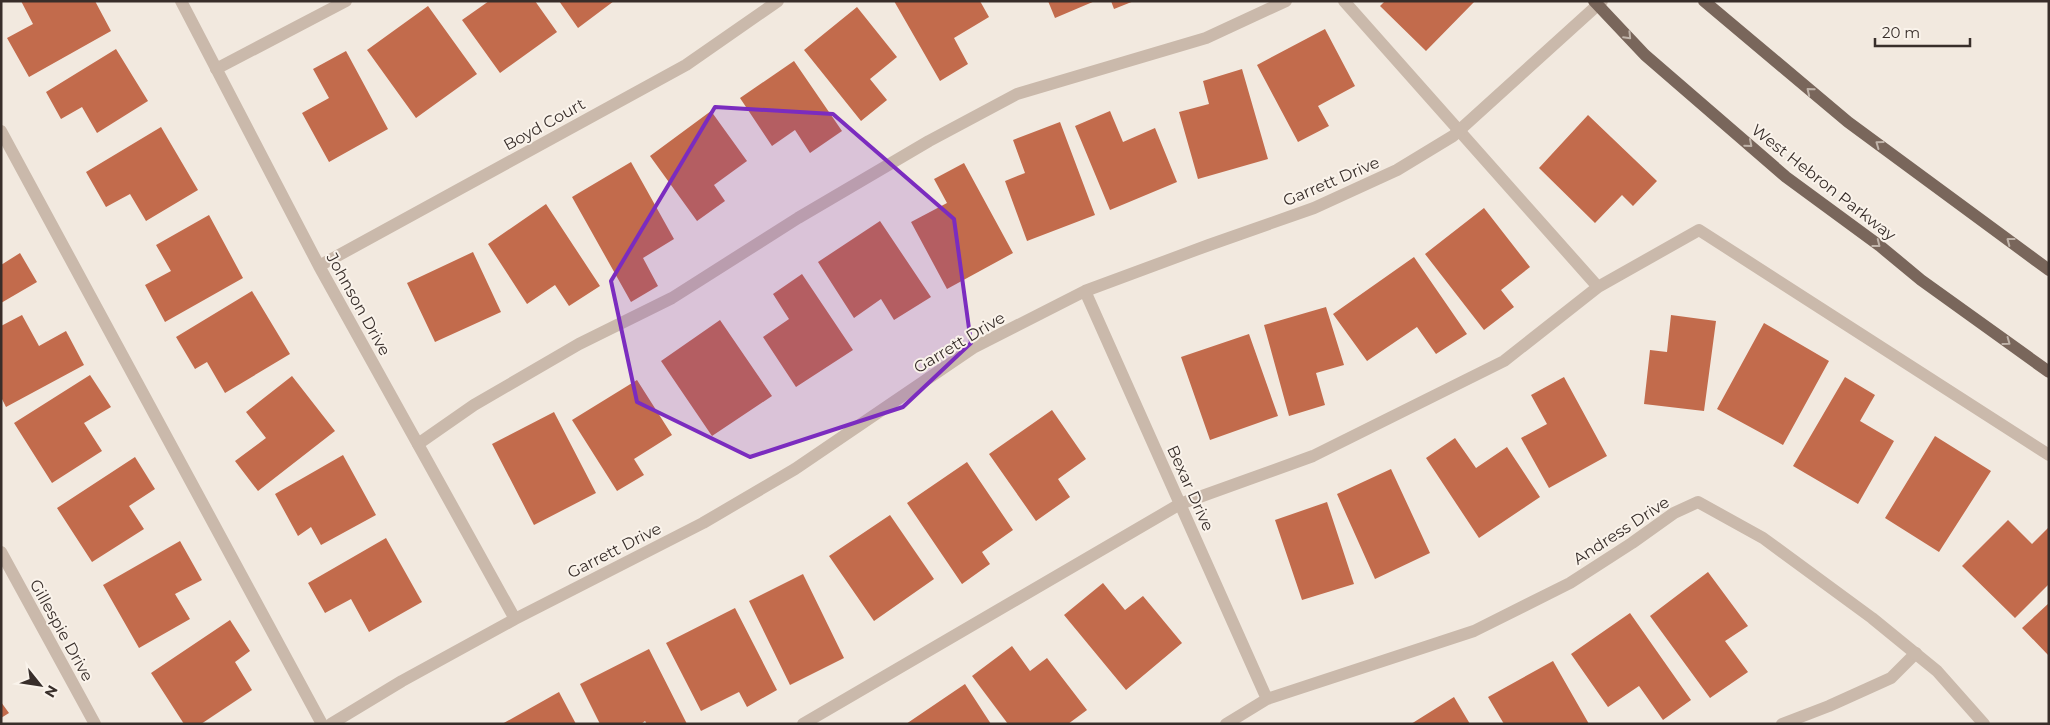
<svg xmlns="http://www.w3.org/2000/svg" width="2050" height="725" font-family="Montserrat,sans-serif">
<rect width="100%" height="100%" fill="#f2e9df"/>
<path fill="#c26b4c" d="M21,1H95L111,31L29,77L7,38L33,24Z
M489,1H535L557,32L500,73L462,20Z
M559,1H614L578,28Z
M894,1H980L989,17L954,38L968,64L940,81Z
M1048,1H1095L1055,18Z
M1111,1H1134L1114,9Z
M1385,1H1475L1426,51L1380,6Z
M428,6L477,74L416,118L367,50Z
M857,7L897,57L870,79L887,100L861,121L804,50Z
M1325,29L1355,86L1318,106L1329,126L1298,142L1257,65Z
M116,49L148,101L97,133L82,107L61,119L46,92Z
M346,51L388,129L329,162L302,113L329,98L313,69Z
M794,61L842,131L810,153L795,130L772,146L740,98Z
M1242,69L1268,159L1198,179L1179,112L1209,104L1203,81Z
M711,111L747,161L714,185L725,201L697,221L650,156Z
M1110,111L1123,142L1155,128L1177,182L1110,210L1075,126Z
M1588,115L1657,181L1633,206L1622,195L1595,223L1539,168Z
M1060,122L1095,215L1027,241L1005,181L1025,173L1013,140Z
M161,127L198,190L146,221L130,194L106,207L86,172Z
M631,162L674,239L643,258L658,286L631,302L572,197Z
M964,163L1013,253L947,289L911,222L947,203L934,179Z
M546,204L600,286L569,306L555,285L527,304L488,244Z
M1484,208L1530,267L1501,290L1514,307L1484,330L1425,254Z
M209,215L243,278L165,322L145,285L171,271L156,245Z
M880,221L931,297L894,320L881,299L854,318L818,262Z
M473,252L501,312L435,342L407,283Z
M20,253L37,282L1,303V265Z
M1414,257L1467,334L1436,354L1417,327L1367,361L1333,314Z
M802,274L853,350L796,387L763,337L789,319L773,294Z
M252,291L290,354L225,393L207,362L195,369L176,337Z
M1326,307L1344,365L1316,373L1325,405L1289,416L1264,325Z
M22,315L39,346L66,331L84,365L6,407L1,397V326Z
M1671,315L1716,321L1704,411L1644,404L1650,350L1667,352Z
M720,320L772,396L712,436L661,361Z
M1764,323L1829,361L1783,445L1717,409Z
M1249,334L1278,416L1210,440L1181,357Z
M90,375L111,407L84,423L102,451L52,483L14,423Z
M292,376L335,431L258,491L235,461L266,438L246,412Z
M1564,377L1607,456L1549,488L1521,438L1547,424L1531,395Z
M1845,377L1875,395L1860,421L1894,441L1858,504L1793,466Z
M637,380L672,435L634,459L644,475L617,491L572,420Z
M1052,410L1086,459L1058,479L1070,497L1036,521L989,454Z
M554,412L596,493L534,525L492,444Z
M1935,436L1991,471L1939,552L1885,518Z
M1455,438L1476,468L1507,447L1540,497L1479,538L1426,458Z
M343,455L376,515L321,545L311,527L298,536L275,494Z
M135,457L155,489L129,506L144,529L92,562L57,508Z
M967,462L1013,530L982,552L990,564L962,584L907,503Z
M1391,469L1430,553L1375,579L1337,494Z
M1327,502L1354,584L1302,600L1275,520Z
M890,515L934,579L874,621L829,556Z
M2008,520L2032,544L2049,527V584L2015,618L1962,566Z
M386,538L422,602L369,632L351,599L325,613L308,583Z
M180,541L202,580L175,594L190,619L139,648L103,585Z
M1708,572L1748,626L1725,641L1748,672L1710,698L1650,616Z
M803,574L844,658L790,685L749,601Z
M1103,583L1125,610L1143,596L1182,643L1126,690L1064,615Z
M2049,603V656L2022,628Z
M735,608L777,690L747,707L739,692L701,711L666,643Z
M1630,613L1691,700L1663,720L1639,686L1608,707L1571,654Z
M230,620L250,651L235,662L252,690L201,724H184L151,673Z
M1012,646L1030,671L1047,658L1087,710L1068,724H1008L972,676Z
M649,649L687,724H647L645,721L641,724H600L580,684Z
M1553,661L1589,724H1504L1488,697Z
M965,684L991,724H906Z
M559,692L576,724H502Z
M1454,697L1470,724H1411Z
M1,702L9,713L1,718Z"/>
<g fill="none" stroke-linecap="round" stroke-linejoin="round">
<path stroke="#cab9ab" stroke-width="12" d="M1344,1L1598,287
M216,69L346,1
M1,131L322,724
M418,444L474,405L579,344L672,298L798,218L929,141L1017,94L1206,38L1286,1
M803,724L1180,504L1313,456L1504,361L1598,287L1699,230L2049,455
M1782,724L1829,706L1891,678L1916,653"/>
<path stroke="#cab9ab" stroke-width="12" d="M181,1L319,266L515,619
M319,266L686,65L778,1
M1085,291L1267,699
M1,552L95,724
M331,724L402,681L515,619L703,523L795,469L973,348L1085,291L1209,245L1314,208L1397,170L1453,136L1602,1
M1226,724L1267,699L1474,631L1570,583L1632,543L1674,513L1698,502L1763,538L1872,618L1937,671L1984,724"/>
<path stroke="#79665b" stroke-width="12" d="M1594,1L1645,55L1786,177L1880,246L1921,280L2049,372
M1704,1L1848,122L2049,270"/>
</g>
<defs><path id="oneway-chevron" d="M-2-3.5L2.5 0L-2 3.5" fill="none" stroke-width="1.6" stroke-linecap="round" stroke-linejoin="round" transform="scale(1.25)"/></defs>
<g stroke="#c0b4aa">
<use href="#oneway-chevron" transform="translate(1628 36) rotate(46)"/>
<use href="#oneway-chevron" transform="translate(1810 91) rotate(-141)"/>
<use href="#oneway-chevron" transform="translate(1749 144) rotate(41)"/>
<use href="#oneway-chevron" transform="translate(1879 144) rotate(-144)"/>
<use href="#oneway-chevron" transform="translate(2010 241) rotate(-143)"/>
<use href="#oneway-chevron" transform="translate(1877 244) rotate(38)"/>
<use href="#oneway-chevron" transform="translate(2007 342) rotate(36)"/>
</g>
<path fill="#7b2cbf" fill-opacity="0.2" stroke="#7b2cbf" stroke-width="4" stroke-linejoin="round" d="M715,107L833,114L954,219L971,343L903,407L750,457L637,402L611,281Z"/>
<g text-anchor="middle" stroke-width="4" stroke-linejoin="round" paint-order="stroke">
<g font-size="16" fill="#382e2a" stroke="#faf3eb">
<text transform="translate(544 124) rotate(-29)" y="6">Boyd Court</text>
<text transform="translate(1331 181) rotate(-23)" y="6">Garrett Drive</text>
<text transform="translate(1824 182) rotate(38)" y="6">West Hebron Parkway</text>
<text transform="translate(359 304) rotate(61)" y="6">Johnson Drive</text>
<text transform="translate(959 342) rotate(-31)" y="6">Garrett Drive</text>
<text transform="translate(1191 488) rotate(66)" y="6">Bexar Drive</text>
<text transform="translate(1621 530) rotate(-33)" y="6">Andress Drive</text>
<text transform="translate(614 550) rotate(-27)" y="6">Garrett Drive</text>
<text transform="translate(62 630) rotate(61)" y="6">Gillespie Drive</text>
</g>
</g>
<rect width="2050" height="725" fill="none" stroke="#382e2a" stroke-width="5"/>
<g transform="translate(40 685) rotate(120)" stroke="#faf3eb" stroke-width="4" paint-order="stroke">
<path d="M0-4L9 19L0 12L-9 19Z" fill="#382e2a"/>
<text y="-8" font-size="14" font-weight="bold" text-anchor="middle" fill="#382e2a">N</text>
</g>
<path d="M1875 38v8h95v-8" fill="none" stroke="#382e2a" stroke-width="2.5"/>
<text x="1882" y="38" font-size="15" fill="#382e2a" stroke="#faf3eb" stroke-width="4" paint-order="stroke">20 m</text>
</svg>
